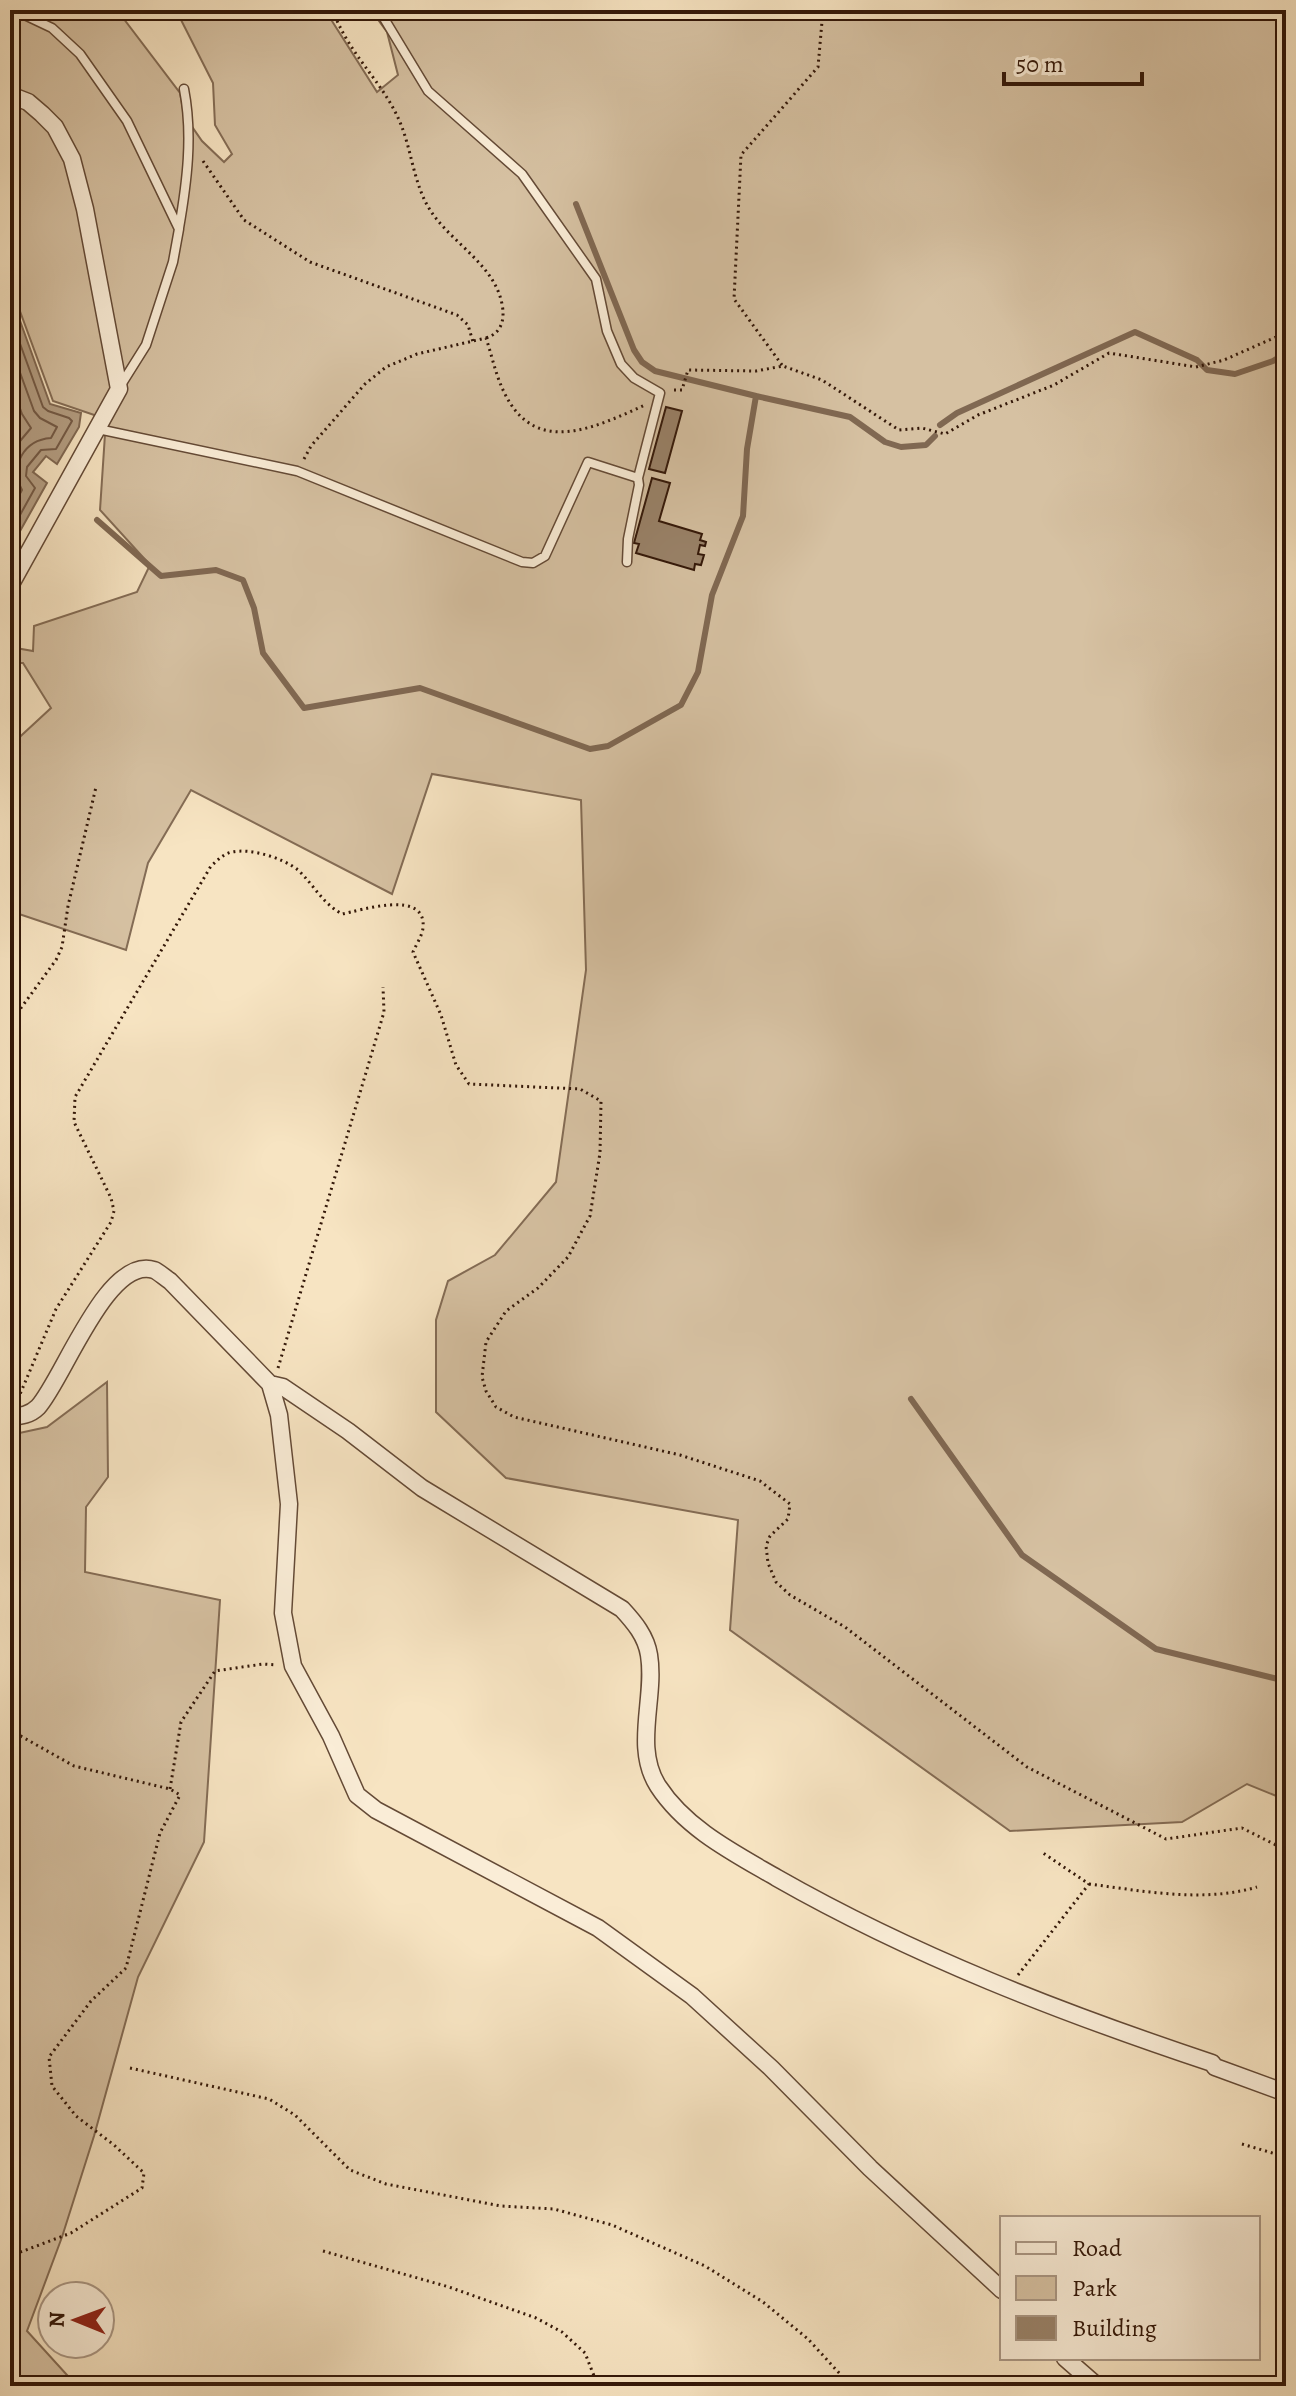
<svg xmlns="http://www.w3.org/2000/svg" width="1296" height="2396" font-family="Alegreya,serif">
<rect width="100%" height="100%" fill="#f7e4c2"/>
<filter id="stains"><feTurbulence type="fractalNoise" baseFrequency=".0025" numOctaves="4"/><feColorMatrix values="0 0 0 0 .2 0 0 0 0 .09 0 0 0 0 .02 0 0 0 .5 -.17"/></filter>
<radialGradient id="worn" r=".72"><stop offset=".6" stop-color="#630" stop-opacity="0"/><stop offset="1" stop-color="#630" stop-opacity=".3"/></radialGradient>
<path fill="#d6c1a2" stroke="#846c55" stroke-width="2" d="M10,10H117L180,93L184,115L202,141L224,162L232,154L215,125L213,83L176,10H325L377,92L398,75L387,32L371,10H1286V1800L1247,1784L1182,1822L1010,1831L730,1630L738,1520L506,1478L436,1412V1320L448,1281L495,1255L556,1182L586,970L581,800L432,774L392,894L191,790L148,863L126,950L10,911V868L15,814L10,805V746L51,708L23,663H10V647L33,651L34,626L137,592L150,565L100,510L106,419L53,401L10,284Z
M107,1382L108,1477L86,1507L85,1572L220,1600L204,1842L138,1977L94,2136L62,2237L27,2331L77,2386H10V1435L47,1427Z"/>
<path fill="#b49e83" stroke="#806852" stroke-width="2" d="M10,293L50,404L81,413L79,427L57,464L46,456L33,472L47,483L10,549Z"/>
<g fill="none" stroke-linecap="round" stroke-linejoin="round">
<path stroke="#745a46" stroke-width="2" d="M10,316L43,407L48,411L69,418L72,421L56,449L41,450L27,467L26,476L35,488L10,533
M10,345L34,411L40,418L57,427L51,438C24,440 9,466 22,490L10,512
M10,381L22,414L31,428L10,453"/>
<path stroke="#806852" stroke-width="6" d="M576,204L634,350L642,362L655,371L756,396
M940,425L957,413L1135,332L1197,360L1207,370L1235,374L1273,361L1286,353
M97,520L161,576L216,570L243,580L254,608L263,653L304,708L420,688L590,749L608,746L681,705L698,672L712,595L743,516L747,449L756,396L850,417L885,442L901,447L926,445L935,436
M911,1399L1022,1555L1156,1649L1286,1681"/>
</g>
<path fill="#998269" stroke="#331708" stroke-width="2" d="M666,407L682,411L665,473L649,469Z
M652,478L670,483L659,521L702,534L700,540L706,542L705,546L700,545L698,554L704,555L701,565L695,564L694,570L636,553L639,544L634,543Z"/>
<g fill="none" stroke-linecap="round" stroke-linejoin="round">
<g stroke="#644a36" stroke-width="11">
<path id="lane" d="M14,10L52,28L80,54L127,121L179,229L173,262L146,345L119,388
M379,10L428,91L522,174L596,279L607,331L621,364L634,378L660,393L638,478L639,485L628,539L627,562
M179,228C187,182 193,135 184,89
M98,429L297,471L522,562L533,563L545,556L588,462L638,478"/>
</g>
<g stroke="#644a36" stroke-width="19">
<path id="street" d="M10,95L28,102L42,114L55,127L72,159L85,209L119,389L10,586
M270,1384L283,1387L348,1431L422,1488L622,1609C634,1622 646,1636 649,1655C656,1698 633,1747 658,1786C686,1829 734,1853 777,1878C914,1956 1062,2013 1212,2063L1215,2067L1286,2093
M10,1417C21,1416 30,1415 38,1407C63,1380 107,1255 154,1270C159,1272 165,1278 170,1281L270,1384L279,1415L289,1504L283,1613L293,1666L331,1736L357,1795L376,1810L598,1928L692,1996L771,2068L870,2168L1002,2290
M1065,2358L1097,2386"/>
</g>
<path stroke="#331708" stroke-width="3" stroke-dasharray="2 4" stroke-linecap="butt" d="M332,10C337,21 342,32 349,43C365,69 387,92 399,120C413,151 413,189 435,217C456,245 495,267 502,304C505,319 502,333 486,338
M203,161L244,220L310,262L457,315L468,325L473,342
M1279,335L1286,330
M782,365L734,299L741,155L818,67L823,10
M674,390H682L688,370L756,371L783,366L822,380L899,430L922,428L945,434L978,415L1054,385L1109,353L1196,367L1224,360L1276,337L1286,336
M304,459L311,446L365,384L386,367L417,354L486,338C492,356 496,376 504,392C535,458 596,427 645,405
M10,1023L56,960L62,947L68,906L96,787
M278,1368L384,1012L383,987
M18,1399L56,1309L111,1222L114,1211L111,1198L74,1122L75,1097L211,866C218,860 223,854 232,852C251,848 283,858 298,870C314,885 322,903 342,914C359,911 427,888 423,928C422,936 416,945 413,952L441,1015L456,1065L469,1084L580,1089L601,1101L600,1153L590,1216L568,1257L538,1288L506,1311L486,1342L482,1377L486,1391L496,1407L514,1417L680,1455L760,1481L790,1504L788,1519L770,1536L766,1546L768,1563L776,1582L790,1595L845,1627L1027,1767L1166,1839L1242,1828L1286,1850
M10,1730L74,1766L170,1789L180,1795L160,1833L126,1968L91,2001L49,2057L52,2086L76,2116L114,2145L144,2173L142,2188L71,2233L10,2256
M170,1789L181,1722L215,1671L263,1664L277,1665
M1089,1884C1144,1891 1203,1903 1257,1887
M1018,1975L1089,1884L1043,1853
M130,2068L269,2099L295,2115L350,2170L386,2184L501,2206L554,2209L612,2225L705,2266L763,2302L808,2339L851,2386
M1242,2144L1286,2157
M323,2251L449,2287L536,2318L562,2332L585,2353L598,2386
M10,2384L12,2386
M280,2386L302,2381L316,2386"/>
<use href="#lane" stroke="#faedd7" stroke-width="8"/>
<use href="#street" stroke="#faedd7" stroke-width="16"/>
</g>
<rect width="1296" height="2396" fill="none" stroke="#f7e4c2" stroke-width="40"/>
<rect x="12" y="12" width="1272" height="2372" fill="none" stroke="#331708" stroke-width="4"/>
<rect x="20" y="20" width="1256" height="2356" fill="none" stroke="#331708" stroke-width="2"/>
<rect x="1000" y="2216" width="260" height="144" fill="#faedd7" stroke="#aa9784" stroke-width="2"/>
<rect x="1016" y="2242" width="40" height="12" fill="#faedd7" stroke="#aa9784" stroke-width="2"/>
<text x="1072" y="2256" font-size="24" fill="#331708">Road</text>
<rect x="1016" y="2276" width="40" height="24" fill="#d6c1a2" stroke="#aa9784" stroke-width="2"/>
<text x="1072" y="2296" font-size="24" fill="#331708">Park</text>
<rect x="1016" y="2316" width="40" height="24" fill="#998269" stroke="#aa9784" stroke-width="2"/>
<text x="1072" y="2336" font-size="24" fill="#331708">Building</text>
<g transform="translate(76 2320) rotate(271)"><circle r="38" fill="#faedd7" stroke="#aa9784" stroke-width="2"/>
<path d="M0-6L14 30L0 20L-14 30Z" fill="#8f2418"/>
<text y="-12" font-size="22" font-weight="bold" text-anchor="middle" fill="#331708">N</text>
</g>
<path d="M1004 72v12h138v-12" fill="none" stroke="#331708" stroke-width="4"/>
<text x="1016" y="72" font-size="24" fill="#331708" stroke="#faedd7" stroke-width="6" paint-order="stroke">50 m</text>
<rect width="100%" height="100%" filter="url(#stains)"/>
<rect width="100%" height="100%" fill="url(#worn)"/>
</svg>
